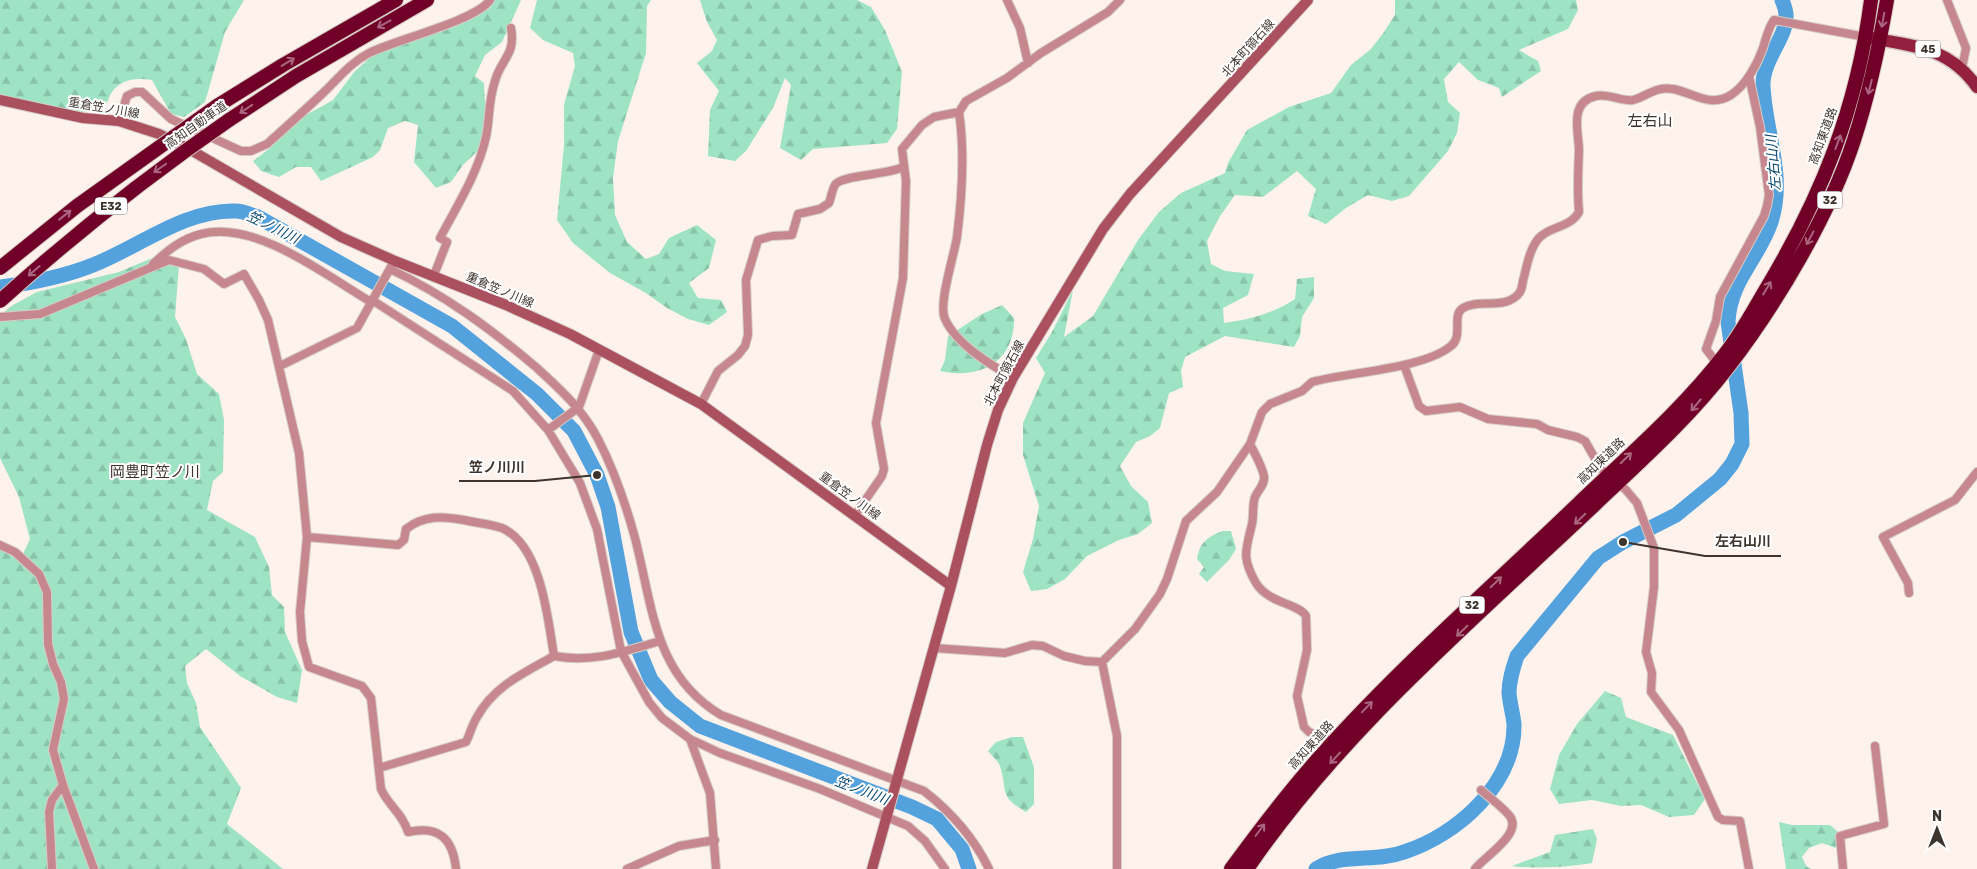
<svg xmlns="http://www.w3.org/2000/svg" width="1977" height="869" font-family="Rubik,'Noto Sans JP',sans-serif">
<defs>
<pattern id="forest-firs" width="22" height="20" patternUnits="userSpaceOnUse" patternTransform="scale(1.25)"><rect width="22" height="20" fill="#9ee3c4"/><path d="M5 1l3.5 6h-7zM16 11l3.5 6h-7z" fill="#89c3a9"/></pattern>
</defs>
<rect width="100%" height="100%" fill="#fdf2ec"/>
<path fill="url(#forest-firs)" d="M0,0H244L225,32L205,102L184,117L171,114L152,80C137,78 122,78 112,92C109,96 108,103 104,106C97,111 89,111 81,113L0,96Z
M495,0H521L502,42L485,55L475,76L484,83L486,124L483,146L463,165L451,182L436,188L414,162L418,125L405,121L388,128L380,150L373,157L321,181L311,167H296L279,177L261,171L253,161L270,148L290,124L333,100L355,71L372,56L393,43L490,8Z
M537,0H651L647,6L646,53L618,141L613,178L615,215L627,242L646,259L659,254L669,238L697,225L716,240L709,268L689,283L698,298L721,300L727,312L709,325L688,319L667,308L646,293L610,273L573,243L557,220L564,145V105L575,66L573,53L543,40L530,28Z
M700,0H857L871,7L885,30L902,72L897,129L887,143L813,149L801,160L780,148L791,85L785,78L773,108L746,151L735,161L708,156L710,110L719,91L697,63L712,51L717,40L707,22Z
M1395,0H1576L1578,10L1568,29L1519,50L1538,61L1541,71L1502,97L1499,88L1478,80L1459,62L1444,79L1448,102L1460,113L1457,133L1448,151L1409,196L1392,201L1368,195L1346,208L1326,224L1308,216L1316,189L1297,171L1263,197L1235,195L1220,216L1207,241L1211,264L1225,271L1254,274L1248,295L1223,308L1224,323C1249,320 1274,313 1295,299L1297,279L1314,277V298L1302,317L1300,336L1294,347L1225,336L1185,357L1181,371L1183,387L1169,393L1160,428L1150,436L1136,442L1120,466L1131,486L1148,502L1152,523L1138,534L1119,540L1087,556L1065,579L1047,589L1031,591L1023,572L1033,539L1039,506L1023,455V423L1045,373L1036,358L1052,332L1073,290L1064,337L1093,316L1138,240L1159,212L1181,193L1225,173L1228,163L1247,130L1289,107L1331,93L1351,65L1371,49L1384,32L1395,15Z
M164,253L179,265L175,317L186,339L197,374L219,394L224,420L223,472L213,481L207,510L255,537L269,567L272,595L284,607L285,632L302,670L297,703L277,697L240,676L206,649L185,666L187,683L196,703L200,727L241,788L227,824L283,869H0V543L23,554L30,539L19,497L0,458V315L13,305L37,292L119,272Z
M1002,305L1014,318C1015,362 980,380 940,371L945,360L948,336L982,314Z
M1223,531H1231L1236,549L1229,560L1207,582L1199,574L1204,567L1197,559C1200,542 1207,537 1223,531Z
M1605,691L1621,698L1626,717L1673,735L1705,799L1694,815L1669,817L1641,805L1621,806L1592,800L1559,804L1550,789L1559,755L1577,724Z
M1012,737H1023L1034,767V804L1026,812C998,796 1008,791 1000,766C998,761 991,755 988,751L996,742Z
M1779,822L1792,825H1830L1837,831L1839,849L1822,843L1809,848L1802,857L1806,866L1811,869H1786Z
M1593,829L1597,839L1592,863C1570,867 1533,869 1512,866L1550,852L1555,835Z"/>
<g fill="none" stroke-linecap="round" stroke-linejoin="round">
<path stroke="#53a2dd" stroke-width="15" d="M0,287C32,283 63,277 93,265C139,247 185,209 236,211C243,211 251,215 258,217L452,326L537,394L574,431L597,475L608,507L631,632L651,680L670,702L700,726L912,807L937,819L962,849L969,869
M1316,869C1343,852 1375,863 1404,852C1457,835 1515,784 1514,724C1513,714 1510,704 1509,693C1509,680 1513,668 1517,656L1598,558L1623,542L1676,515L1720,479L1732,464L1742,444L1741,413L1728,322C1730,280 1758,260 1771,222C1786,176 1765,132 1763,86C1762,60 1788,36 1786,15C1786,10 1784,5 1782,0"/>
<g stroke="#d7ccc6" stroke-width="10">
<path id="street" d="M1007,0L1020,28L1028,63
M1947,0L1966,48L1962,68
M119,121L127,96L135,92H142L171,119L241,151H251L267,144C286,127 305,110 323,93C338,79 350,63 369,53C395,40 477,20 490,0
M153,264C167,251 181,239 201,234C256,220 325,275 371,302
M390,269C445,295 491,329 537,368C561,390 583,410 598,439C614,470 626,505 635,538C653,607 654,675 721,715L924,791C951,812 974,838 989,869
M434,275L447,242L440,238C457,206 478,173 486,137C490,118 488,102 495,81C501,59 516,55 511,28
M372,300L513,391L548,430L580,483L597,529L621,651L649,702L662,718L690,739L720,753L820,789L908,826L925,841L945,869
M0,317L40,314L169,260L204,269L224,284L244,274L259,300L268,320L299,453L307,537L300,612L302,641L309,667L362,686L371,698L381,789C388,805 403,814 408,832C439,825 453,839 456,869
M1404,365L1419,406L1426,411L1460,407L1488,419L1537,424L1548,430L1577,437L1585,441L1601,469L1626,490L1637,503L1654,548V587L1646,652L1652,673L1651,692L1679,730L1718,817L1723,820L1740,821L1749,869
M280,366L357,328L392,265
M1719,366L1706,349L1716,321L1720,297L1764,216L1767,206L1769,195L1760,127L1749,76
M1013,378C991,365 956,344 945,319C938,304 954,256 957,237C962,197 965,152 959,112L966,101L1007,78L1041,53L1108,12L1120,0
M701,404L718,371L738,355L745,346L748,335L746,280L758,240L772,236L792,235L798,214L820,209L829,203C831,198 832,190 835,185C840,175 888,175 903,167
M548,430L579,407L599,350
M1250,444C1255,454 1262,466 1264,476C1265,485 1258,490 1255,497C1252,506 1254,515 1252,524C1246,550 1241,557 1256,583C1269,604 1298,603 1306,616L1307,650L1297,696L1304,727L1309,732L1333,742
M855,515L882,476L884,469L876,423L903,278L906,181L902,149L922,125L934,117L959,112
M307,537L398,545L404,540L406,529C424,515 443,516 464,520C476,523 491,524 502,528C541,545 548,619 554,656
M0,545L15,552L39,574L47,592L48,644L53,664L61,682L64,699L53,750L63,785L94,869
M1909,593L1908,583L1883,537L1955,500L1977,472
M934,648L1005,653L1032,645L1043,646L1064,656L1085,661L1102,662L1135,629L1160,594L1167,579L1186,521L1217,492L1250,444L1262,412L1270,404L1302,391L1312,382C1349,372 1423,369 1451,346C1464,336 1451,315 1463,308C1479,298 1507,311 1520,292C1523,287 1522,282 1524,277C1527,265 1530,248 1539,238C1550,226 1570,228 1579,212C1577,191 1578,172 1579,151C1579,133 1568,102 1596,96C1608,93 1622,102 1633,100C1648,96 1655,86 1673,89C1694,93 1710,108 1731,95C1746,85 1757,65 1763,48C1766,39 1768,28 1774,20L1866,37
M1102,662L1117,736V869
M690,739L710,793L716,869
M379,768L466,742C470,734 472,725 477,717C494,686 524,673 554,656C593,663 623,652 660,641
M52,869L49,812L52,800L63,785
M627,869L679,846L715,840
M1475,869C1485,856 1526,832 1508,814C1500,805 1490,798 1481,790
M1843,869L1840,836L1884,824L1875,746"/>
</g>
<g stroke="#d7ccc6" stroke-width="12">
<path id="secondary" d="M0,100L83,118L119,121L159,134L182,145L341,237L395,261L506,305L570,334L701,404L951,586
M872,869L951,586L987,445L998,410L1013,378L1103,229L1130,194L1308,0"/>
</g>
<g stroke="#d7ccc6" stroke-width="15">
<path id="primary" d="M1866,37C1912,46 1948,46 1977,87"/>
</g>
<g stroke="#d7ccc6" stroke-width="16">
<path id="highway" d="M217,106L283,65L396,0
M229,120L296,76L427,0
M1231,869C1258,832 1286,795 1317,760C1397,669 1490,589 1578,504C1628,456 1682,410 1725,354C1741,334 1753,311 1766,289C1822,196 1857,108 1871,0
M1247,869C1339,734 1467,625 1586,513C1635,466 1687,421 1728,367C1776,305 1830,214 1854,140C1869,94 1879,47 1887,0"/>
</g>
<use href="#street" stroke="#c7878f" stroke-width="8"/>
<use href="#secondary" stroke="#ab505f" stroke-width="10"/>
<use href="#primary" stroke="#93203e" stroke-width="12"/>
<use href="#highway" stroke="#710028" stroke-width="14"/>
<g stroke="#d7ccc6" stroke-width="16" stroke-linecap="butt">
<path id="highway-bridge" d="M0,268L77,206L217,106
M0,301C73,235 148,176 229,120"/>
</g>
<use href="#highway-bridge" stroke="#710028" stroke-width="14"/>
</g>
<defs><path id="oneway-shaft" d="M-6 0H5M1.5-3L5.5 0L1.5 3" fill="none" stroke-width="1.6" stroke-linecap="round" stroke-linejoin="round" transform="scale(1.25)"/></defs>
<g stroke="#aa667e">
<use href="#oneway-shaft" transform="translate(1883 20) rotate(100)"/>
<use href="#oneway-shaft" transform="translate(384 24) rotate(151)"/>
<use href="#oneway-shaft" transform="translate(288 62) rotate(-31)"/>
<use href="#oneway-shaft" transform="translate(1870 87) rotate(104)"/>
<use href="#oneway-shaft" transform="translate(246 109) rotate(147)"/>
<use href="#oneway-shaft" transform="translate(1838 142) rotate(-69)"/>
<use href="#oneway-shaft" transform="translate(160 168) rotate(145)"/>
<use href="#oneway-shaft" transform="translate(65 215) rotate(-38)"/>
<use href="#oneway-shaft" transform="translate(1810 238) rotate(118)"/>
<use href="#oneway-shaft" transform="translate(34 271) rotate(139)"/>
<use href="#oneway-shaft" transform="translate(1767 288) rotate(-59)"/>
<use href="#oneway-shaft" transform="translate(1696 405) rotate(130)"/>
<use href="#oneway-shaft" transform="translate(1626 458) rotate(-44)"/>
<use href="#oneway-shaft" transform="translate(1580 519) rotate(136)"/>
<use href="#oneway-shaft" transform="translate(1496 582) rotate(-44)"/>
<use href="#oneway-shaft" transform="translate(1462 631) rotate(136)"/>
<use href="#oneway-shaft" transform="translate(1367 707) rotate(-46)"/>
<use href="#oneway-shaft" transform="translate(1335 758) rotate(133)"/>
<use href="#oneway-shaft" transform="translate(1260 830) rotate(-53)"/>
</g>
<g text-anchor="middle" stroke-width="4" stroke-linejoin="round" paint-order="stroke">
<g fill="#fff" stroke="#78716d" stroke-width="1">
<rect x="1915.5" y="40.5" width="25" height="17" rx="4"/>
<rect x="1817.5" y="191.5" width="25" height="17" rx="4"/>
<rect x="95" y="197.5" width="32" height="17" rx="4"/>
<rect x="1459.5" y="596.5" width="25" height="17" rx="4"/>
</g>
<g font-size="11" font-weight="bold" fill="#3e342e">
<text x="1928" y="53">45</text>
<text x="1830" y="204">32</text>
<text x="111" y="210">E32</text>
<text x="1472" y="609">32</text>
</g>
<g font-size="12" fill="#3e342e" stroke="#fff">
<text transform="translate(1248 48) rotate(-48)" y="4">北本町領石線</text>
<text transform="translate(104 108) rotate(10)" y="4">重倉笠ノ川線</text>
<text transform="translate(196 125) rotate(-35)" y="4">高知自動車道</text>
<text transform="translate(1823 136) rotate(-70)" y="4">高知東道路</text>
<text transform="translate(500 290) rotate(23)" y="4">重倉笠ノ川線</text>
<text transform="translate(1004 373) rotate(-62)" y="4">北本町領石線</text>
<text transform="translate(1601 461) rotate(-44)" y="4">高知東道路</text>
<text transform="translate(850 496) rotate(36)" y="4">重倉笠ノ川線</text>
<text transform="translate(1311 745) rotate(-48)" y="4">高知東道路</text>
</g>
<g font-size="14" font-style="italic" fill="#0a496f" stroke="#fff">
<text transform="translate(1773 163) rotate(-95)" y="5">左右山川</text>
<text transform="translate(273 227) rotate(26)" y="5">笠ノ川川</text>
<text transform="translate(862 790) rotate(21)" y="5">笠ノ川川</text>
</g>
<g font-size="15" fill="#3e342e" stroke="#fff">
<text x="1650" y="126">左右山</text>
<text x="155" y="477">岡豊町笠ノ川</text>
</g>
</g>
<path fill="none" stroke="#3e342e" stroke-width="2" d="M597 475L535 481H459M1623 542L1705 556H1781"/>
<g fill="#3e342e" stroke="#fff" stroke-width="2">
<circle cx="597" cy="475" r="5"/>
<circle cx="1623" cy="542" r="5"/>
</g>
<g font-size="14" text-anchor="middle" font-weight="bold" fill="#3e342e" stroke="#fff" stroke-width="4" stroke-linejoin="round" paint-order="stroke">
<text x="497" y="472">笠ノ川川</text>
<text x="1743" y="546">左右山川</text>
</g>
<g transform="translate(1937 829)" stroke="#ffffff" stroke-width="4" paint-order="stroke">
<path d="M0-4L9 19L0 12L-9 19Z" fill="#3e342e"/>
<text y="-8" font-size="14" font-weight="bold" text-anchor="middle" fill="#3e342e">N</text>
</g>
</svg>
